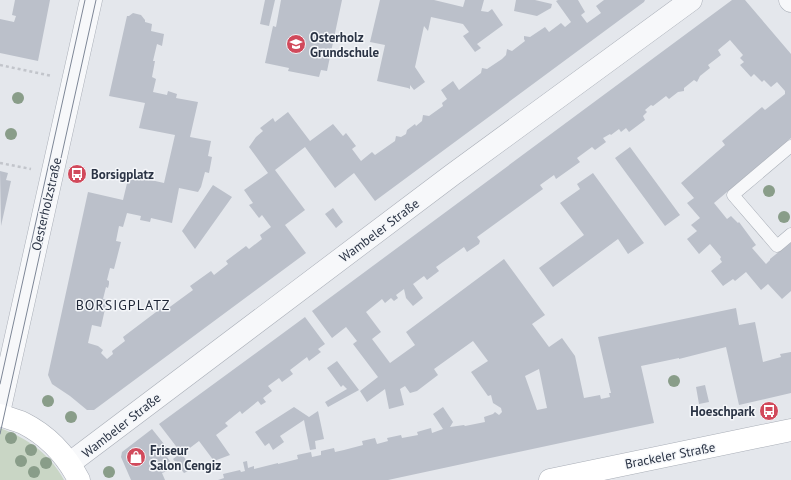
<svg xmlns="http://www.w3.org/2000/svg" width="791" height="480" font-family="'PT Sans',sans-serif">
<rect width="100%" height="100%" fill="#e4e7ec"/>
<path fill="#c9d6c5" d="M0,428C27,438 50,454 64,480H0Z"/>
<path fill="#bbc0ca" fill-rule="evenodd" d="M15,0H50L38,61L0,53V19L14,22L16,16L12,15Z
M265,0H275L269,26L260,24Z
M281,0H342L327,71L321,70L319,77L288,71L289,68L265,63L273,26L276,27Z
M380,0H434L463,7L465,0H484L481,11L488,12L492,9L503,25L477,44L481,48L475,52L463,36L469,32L463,24L431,17L428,31L424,26L415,67L425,82L414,90L410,85V89L408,88L377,81L385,45L370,42Z
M516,0H535L552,4L551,8L537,16L514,11Z
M558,0H578L585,12L581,15L587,23L601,13L596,6L604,0H645L644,2L375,201L354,173L335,188L305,147L275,170L305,210L285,225L306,253L94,410H87L70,396L52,384L48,375L88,192L123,200L129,175L164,183L175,135L139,128L145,103L109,96L127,16H129L133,13L141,15L145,20V22L152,24L151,31L164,34L162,46L157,44L153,61H155L152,77L156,79L153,92L167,95L168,91L177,94L176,98L198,102L190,137L211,141L208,156L212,157L209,173L205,172L201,187L198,192L179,188L172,223L151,218L150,222L140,220L141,216L127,213L123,227L119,226L116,241L121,242L114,269L110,268L107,280L109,281V284L108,288L106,287L103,299L107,300L101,327L92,325L88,343L98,346L103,350L101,353L107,359L113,354L112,351L125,341L123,337L164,306L167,309L193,290L190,286L211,271L214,275L228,264L226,261L246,246L249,249L262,239L260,235L271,227L262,215L259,218L249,205L253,203L244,190L268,173L249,147L256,137L263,131L260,128L273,118L275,122L288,112L310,141L333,124L343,136L346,133L356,146L352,149L361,161L372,152L375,155L395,141L396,136L401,137L406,134L407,130L415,124L416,126L422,121L423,115L429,116L443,106L442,103L447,99L441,90L453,81L459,90L481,73L482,68L487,69L502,59L506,55L507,49L512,51L525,41L524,39V36L530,37L545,27L549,32L561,23L565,27L571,22L556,1Z
M732,0H745L791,54V138L714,203L727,219L731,216L738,223L739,222L756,245L752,248L766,264L770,260V259L791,242V291L782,299L768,284L761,290L746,272L735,281L733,279L723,286L711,271L722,262L720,259L721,257L710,244L699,254L687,239L697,231L691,225L700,218L687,203L694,198L681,183L725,145L722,141L762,107L765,110L785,94V91L777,82L771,87L764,80L762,82L754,74L751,77L740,65L744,62L740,58L743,55L730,40L718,50L721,55L708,65L710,68L700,76L697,82L694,80L684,88V91L678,92L669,99L666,96L653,106L651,105L645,110L647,112L643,116L645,120L629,132L626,128L621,132L619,129L611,135L610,134L603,138L606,142L595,150L592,147L577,158L580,162L556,179L554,175L540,185L543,189L477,237L480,241L479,244L467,252L464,247L436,267L439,271L427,280L424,276L413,284L423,298L413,306L406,298L404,289L396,295L398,298L394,301L391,298L385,303L382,299L366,312L381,332L372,339L390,363L415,345L406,332L504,259L545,315L532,324L549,347L562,338L575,356L584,398L600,395L601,399L610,397L609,393H611L598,337L736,308L739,325L755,322L763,362L781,357L780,354L791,352V393L739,405L726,347L679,359V358L641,366L654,423L388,480H218L224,478L223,474L240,470L241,472L245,471L243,462L247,461L248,468L254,466V469L278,463V464L298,459L297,455L311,452L312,457L321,455V451L334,448L335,452L344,450L363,445L362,441L375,438L377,444L388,441L387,438L401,435L402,438L418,435L417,432L431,428L432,433L443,429L433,414L443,407L453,422L450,427L464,425L465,426L485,422L484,417L493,414L495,412L499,415L502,412L501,408L493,403L491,395L488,396L471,372L488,361L473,341L434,369L438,375L417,391L410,393L405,386L400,389L404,405L389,409L385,389L367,402L360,391L378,377L353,344L357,341L346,327L332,338L312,311ZM539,369L547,408L537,410L525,376Z
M630,147L680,215L665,226L615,158Z
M0,171L8,173L6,180L11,181L1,226Z
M593,173L644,243L628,254L618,239L553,287L539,268L584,235L560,203L580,189L577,184Z
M213,185L232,197L195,249L182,231Z
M333,208L343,222L336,228L325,214Z
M305,317L325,344L318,349L321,352L309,361L307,357L290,370L293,374L282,382L279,378L268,386L272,391L263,398L266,402L261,405L258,401L242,414L240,411L225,423L228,426L216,435L230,455L214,461L199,441L182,454L159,424Z
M337,361L359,390L328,407L325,402L347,389L343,385L341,387L327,368Z
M705,385L709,402L699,404L696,387Z
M294,407L309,417L318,411L324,439L315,441L316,449L310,450L304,420L280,436L284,442L273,450L269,443L265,446L255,432Z
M152,429L172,454L167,457L175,468L162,473L165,480H131L121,457L122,452Z
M181,453L193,469L184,473L173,459Z"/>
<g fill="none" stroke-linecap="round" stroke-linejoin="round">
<g stroke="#a9aeb7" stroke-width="13">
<path id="lane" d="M791,146L733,195L777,246L791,234"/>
</g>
<g stroke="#a9aeb7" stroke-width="23">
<path id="street" d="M790,0L791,1
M0,408L91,0
M70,463L452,175L691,0"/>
</g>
<g stroke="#a9aeb7" stroke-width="23">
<path id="secondary" d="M0,415C8,418 16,420 23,423C49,436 66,455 79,480
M550,480L791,430"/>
</g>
<path stroke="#c2c5cb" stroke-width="2.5" stroke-dasharray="3 3" stroke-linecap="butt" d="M0,65L52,76
M0,163L31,169"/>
<use href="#lane" stroke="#f7f8fa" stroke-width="12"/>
<use href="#street" stroke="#f7f8fa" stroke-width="22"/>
<use href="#secondary" stroke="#fff" stroke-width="22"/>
<path stroke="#7d8696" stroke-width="1" d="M0,384L85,0
M0,434L96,0"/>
</g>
<g fill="#899d89">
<circle cx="18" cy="98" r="6"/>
<circle cx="11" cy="134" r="6"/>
<circle cx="769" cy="191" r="6"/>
<circle cx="784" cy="217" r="6"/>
<circle cx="674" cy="381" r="6"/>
<circle cx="48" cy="401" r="6"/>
<circle cx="71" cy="417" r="6"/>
<circle cx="11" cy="438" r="6"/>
<circle cx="31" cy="450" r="6"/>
<circle cx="21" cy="461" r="6"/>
<circle cx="46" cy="463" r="6"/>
<circle cx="34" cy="472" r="6"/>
<circle cx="109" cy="472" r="6"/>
</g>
<defs>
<g id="school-disc" transform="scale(1)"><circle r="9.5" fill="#d1495b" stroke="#f4f6f9"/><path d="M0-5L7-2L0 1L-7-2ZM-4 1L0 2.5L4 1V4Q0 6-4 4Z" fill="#fff"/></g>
<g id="bus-disc" transform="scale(1)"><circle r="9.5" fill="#d1495b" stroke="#f4f6f9"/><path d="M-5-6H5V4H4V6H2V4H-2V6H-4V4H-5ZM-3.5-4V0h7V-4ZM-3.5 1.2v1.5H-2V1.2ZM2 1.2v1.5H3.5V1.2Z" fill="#fff"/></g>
<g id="shop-disc" transform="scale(1)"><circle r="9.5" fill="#d1495b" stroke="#f4f6f9"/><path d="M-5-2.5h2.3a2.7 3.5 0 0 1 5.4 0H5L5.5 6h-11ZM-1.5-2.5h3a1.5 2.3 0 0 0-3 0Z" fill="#fff"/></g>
</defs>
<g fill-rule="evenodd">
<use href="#school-disc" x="296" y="44"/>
<use href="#bus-disc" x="77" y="174"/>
<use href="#bus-disc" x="769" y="411"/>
<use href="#shop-disc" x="136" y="457"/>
</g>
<g text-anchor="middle" stroke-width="3" stroke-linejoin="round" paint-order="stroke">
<g font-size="13" font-weight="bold" fill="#2b3445" stroke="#f4f6f9" text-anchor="start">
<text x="310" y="42">Osterholz<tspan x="310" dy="15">Grundschule</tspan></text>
<text x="91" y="179">Borsigplatz</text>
<text x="755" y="416" text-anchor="end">Hoeschpark</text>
<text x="150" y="455">Friseur<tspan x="150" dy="15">Salon Cengiz</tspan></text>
</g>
<g font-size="13" fill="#2b3445" stroke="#f4f6f9">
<text transform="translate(46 204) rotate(-77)" y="5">Oesterholzstraße</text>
<text transform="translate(379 230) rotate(-37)" y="5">Wambeler Straße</text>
<text transform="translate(121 425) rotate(-38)" y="5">Wambeler Straße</text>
<text transform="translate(670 455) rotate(-11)" y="5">Brackeler Straße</text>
</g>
<g font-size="14" letter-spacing="1" fill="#1d2536" stroke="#f4f6f9">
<text x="123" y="310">BORSIGPLATZ</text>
</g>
</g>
</svg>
